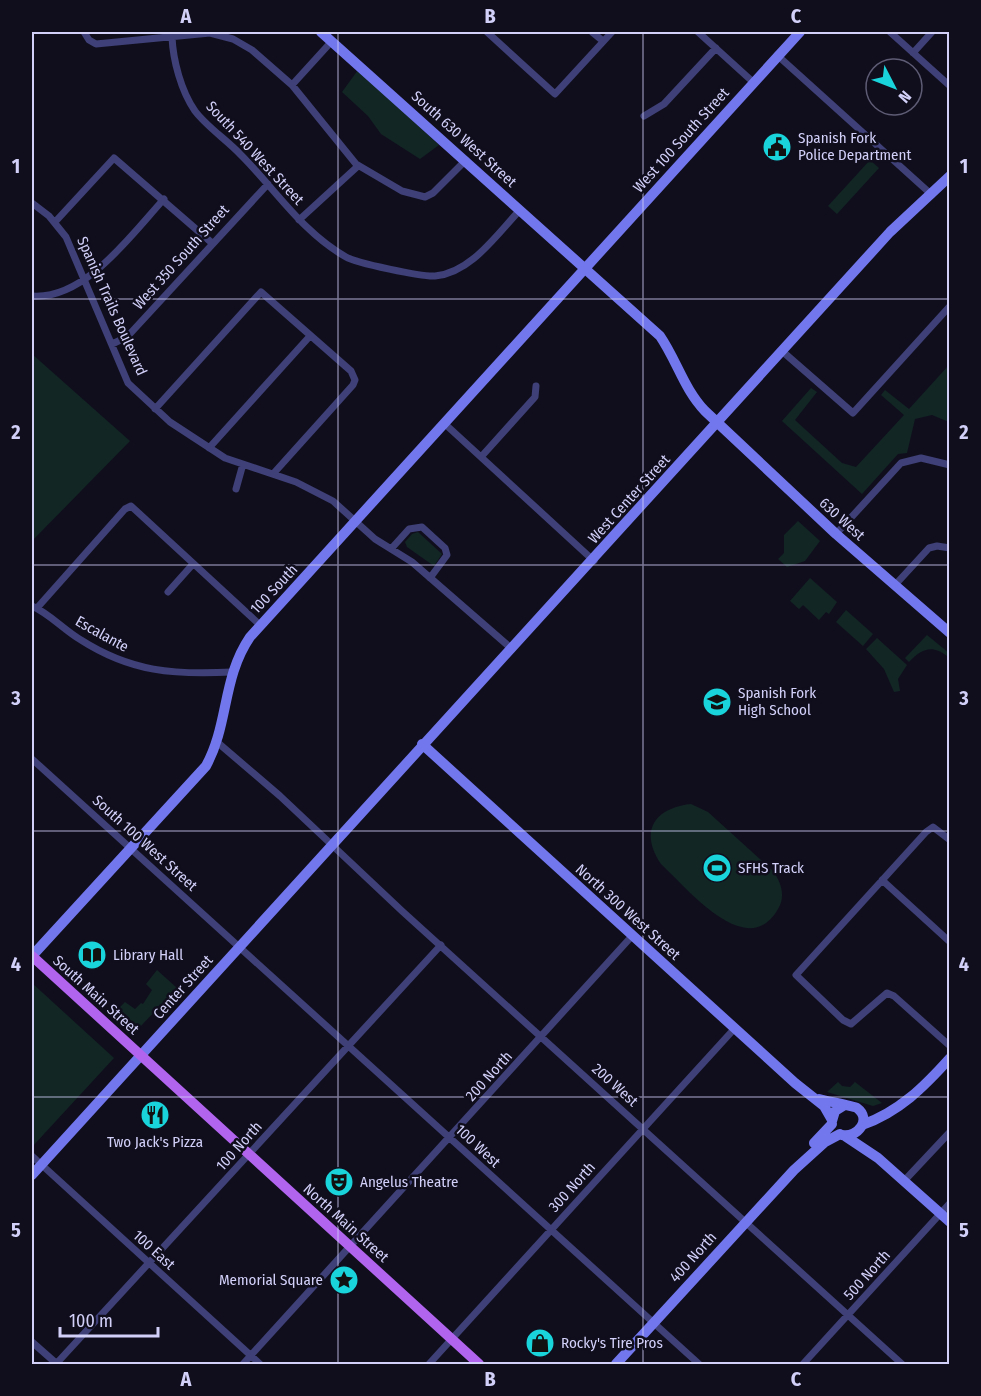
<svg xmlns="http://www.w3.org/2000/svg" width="981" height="1396" font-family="'Fira Sans Condensed',sans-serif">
<rect width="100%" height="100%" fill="#100e1d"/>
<path fill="#122624" d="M358,70L439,145L420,159L381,134L368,116L342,92Z
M870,160L879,168L837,214L828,206Z
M32,354L130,441L32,541Z
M949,365V422L932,415L915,419L907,453L898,454L862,494L782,421L811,388L817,392L795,420L842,463L856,467L904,415L881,395L885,390L909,409Z
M798,521L820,541L805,561L787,567L778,559L784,553V535Z
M418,532L442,554L434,566L407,547L405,542L412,534Z
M810,578L837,602L829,614L826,612L819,620L803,605L799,609L790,601Z
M846,610L873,634L863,646L836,622Z
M927,635L949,653L947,656C932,644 921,649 909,662L905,658Z
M877,638L907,665L898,679L900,691L894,692L884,669L866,649Z
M691,804L708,812L773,871C781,882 786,896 778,909C747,963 687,888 661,864C639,832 654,808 691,804Z
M157,970L177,988L139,1028L118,1009L125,1002L135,1009L141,1003L143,1004L152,990L146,984Z
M32,983L114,1058L32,1147Z
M838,1082L842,1086L850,1087L855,1082L882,1103L873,1106L827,1092Z"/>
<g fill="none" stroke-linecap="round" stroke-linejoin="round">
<path stroke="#3f4077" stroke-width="7" d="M84,32L89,40L96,44L210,33L233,39L252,50L292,85L356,164L402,191L425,197L433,193L466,160
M487,32L555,94L612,32
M592,32L603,41
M698,32L753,82
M890,32L950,86
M172,37C173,60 181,91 195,111C207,127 227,140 241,155C276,190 302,232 346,257C356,263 422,277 435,276C471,273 497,234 520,210
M913,53L932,32
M777,55L932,195
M292,85L332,41
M644,116L664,104L716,48
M32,203L49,216L66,237L128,383L170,422L225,458L296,482L333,501L375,539L412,562L512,649
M299,220L358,166
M55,222L114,158L212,243
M32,296C85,300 131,235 164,199
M112,344L127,337L268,184
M782,351L853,413L950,306
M155,409L261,292L351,371L355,380L353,385L273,474
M445,424L594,561
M209,448L310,336
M481,457L535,397L536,386
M236,489L243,464
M836,534L901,463L921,458L950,465
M391,549L409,529L422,527L445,548L447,555L430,578
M895,585L929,548L937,546L950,548
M168,592L193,564
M32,606C50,614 64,630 81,640C131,672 174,675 232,672
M37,608L125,509L131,506L260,625
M217,742L280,796L402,911L902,1364
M32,759L699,1364
M950,840L933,827L926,832L796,975L843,1020L851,1024L887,993L894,996L950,1046
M882,880L950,942
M32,1156L260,1364
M904,1181L950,1132
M32,1342L57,1364
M56,1364L441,945
M243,1364L632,936
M429,1364L735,1028
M803,1364L950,1203"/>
<path stroke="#7277ee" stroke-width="10" d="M321,32L660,336C677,361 684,389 705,411L836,534L950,633
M422,744L795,1083L824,1106L832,1120
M32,956L206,766C229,724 222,678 250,637L800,32
M819,1099C826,1101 853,1106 857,1108C872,1119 858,1138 842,1135
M832,1121L835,1111L843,1106
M862,1125C899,1112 924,1087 950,1058
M845,1136L878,1158L950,1222
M814,1143L832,1124
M32,1175L890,232L950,176
M616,1364L794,1170L825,1142L840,1134"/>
<path stroke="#b164ed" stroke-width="10" d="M32,956L479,1364"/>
</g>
<path fill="none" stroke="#d2d0f9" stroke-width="1.5" stroke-opacity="0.55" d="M338,32V1364M643,32V1364M32,299H950M32,565H950M32,831H950M32,1097H950"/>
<defs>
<g id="civic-disc" transform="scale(1.5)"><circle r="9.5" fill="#1ad4db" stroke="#100e1d"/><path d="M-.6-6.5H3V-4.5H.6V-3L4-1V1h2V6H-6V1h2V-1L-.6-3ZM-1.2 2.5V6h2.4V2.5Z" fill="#111"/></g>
<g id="school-disc" transform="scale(1.5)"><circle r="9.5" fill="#1ad4db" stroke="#100e1d"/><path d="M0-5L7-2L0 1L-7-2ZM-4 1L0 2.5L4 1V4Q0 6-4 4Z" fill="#111"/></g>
<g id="stadium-disc" transform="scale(1.5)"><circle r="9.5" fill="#1ad4db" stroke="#100e1d"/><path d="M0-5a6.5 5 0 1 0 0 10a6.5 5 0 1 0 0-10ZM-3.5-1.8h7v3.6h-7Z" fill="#111"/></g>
<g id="library-disc" transform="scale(1.5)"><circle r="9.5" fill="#1ad4db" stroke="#100e1d"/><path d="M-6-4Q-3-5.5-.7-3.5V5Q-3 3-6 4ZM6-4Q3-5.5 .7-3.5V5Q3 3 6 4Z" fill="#111"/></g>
<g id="restaurant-disc" transform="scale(1.5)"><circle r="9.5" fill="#1ad4db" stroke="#100e1d"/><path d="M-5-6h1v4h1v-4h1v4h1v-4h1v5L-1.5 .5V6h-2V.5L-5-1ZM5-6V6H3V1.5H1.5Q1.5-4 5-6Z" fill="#111"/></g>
<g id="theatre-disc" transform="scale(1.5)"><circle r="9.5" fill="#1ad4db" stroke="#100e1d"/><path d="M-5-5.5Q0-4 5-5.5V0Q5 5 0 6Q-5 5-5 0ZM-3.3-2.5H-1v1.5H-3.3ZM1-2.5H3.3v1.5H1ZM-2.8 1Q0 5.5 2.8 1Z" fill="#111"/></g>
<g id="sight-disc" transform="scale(1.5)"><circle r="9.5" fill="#1ad4db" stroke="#100e1d"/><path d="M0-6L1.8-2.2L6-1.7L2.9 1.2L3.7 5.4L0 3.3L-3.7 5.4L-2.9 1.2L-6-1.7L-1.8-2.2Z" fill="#111"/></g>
<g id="shop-disc" transform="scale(1.5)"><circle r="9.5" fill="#1ad4db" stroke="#100e1d"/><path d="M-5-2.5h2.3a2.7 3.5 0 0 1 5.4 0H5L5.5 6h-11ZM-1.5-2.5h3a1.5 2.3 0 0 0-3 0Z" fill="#111"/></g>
</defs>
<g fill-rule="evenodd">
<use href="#civic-disc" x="777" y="147"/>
<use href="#school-disc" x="717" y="702"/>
<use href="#stadium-disc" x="717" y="868"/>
<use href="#library-disc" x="92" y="955"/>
<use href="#restaurant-disc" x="155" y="1115"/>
<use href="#theatre-disc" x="339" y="1182"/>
<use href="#sight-disc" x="344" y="1280"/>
<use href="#shop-disc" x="540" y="1343"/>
</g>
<g text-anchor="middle" stroke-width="5" stroke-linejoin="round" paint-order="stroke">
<g font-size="15" fill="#d2d0f9" stroke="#100e1d" text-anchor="start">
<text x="798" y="143">Spanish Fork<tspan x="798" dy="17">Police Department</tspan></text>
<text x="738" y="698">Spanish Fork<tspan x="738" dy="17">High School</tspan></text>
<text x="738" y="873">SFHS Track</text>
<text x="113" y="960">Library Hall</text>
<text x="155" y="1147" text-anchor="middle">Two Jack's Pizza</text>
<text x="360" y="1187">Angelus Theatre</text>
<text x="323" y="1285" text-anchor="end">Memorial Square</text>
<text x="561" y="1348">Rocky's Tire Pros</text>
</g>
<g font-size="15" fill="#d2d0f9" stroke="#100e1d">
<text transform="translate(464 139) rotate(42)" y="5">South 630 West Street</text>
<text transform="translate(681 140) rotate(-48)" y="5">West 100 South Street</text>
<text transform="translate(255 153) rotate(47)" y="5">South 540 West Street</text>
<text transform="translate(181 257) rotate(-48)" y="5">West 350 South Street</text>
<text transform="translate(112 306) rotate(66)" y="5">Spanish Trails Boulevard</text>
<text transform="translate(629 499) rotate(-48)" y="5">West Center Street</text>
<text transform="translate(842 519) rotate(42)" y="5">630 West</text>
<text transform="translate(274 589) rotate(-47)" y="5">100 South</text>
<text transform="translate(102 634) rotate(29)" y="5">Escalante</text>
<text transform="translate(145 843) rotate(42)" y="5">South 100 West Street</text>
<text transform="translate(628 912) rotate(42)" y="5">North 300 West Street</text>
<text transform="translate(183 987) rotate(-48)" y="5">Center Street</text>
<text transform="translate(96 995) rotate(42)" y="5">South Main Street</text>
<text transform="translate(489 1076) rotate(-48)" y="5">200 North</text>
<text transform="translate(615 1085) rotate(42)" y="5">200 West</text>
<text transform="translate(239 1146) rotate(-48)" y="5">100 North</text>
<text transform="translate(478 1146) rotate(43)" y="5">100 West</text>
<text transform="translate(572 1187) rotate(-48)" y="5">300 North</text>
<text transform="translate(346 1223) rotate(42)" y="5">North Main Street</text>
<text transform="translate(154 1250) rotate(42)" y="5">100 East</text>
<text transform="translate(693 1257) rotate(-48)" y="5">400 North</text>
<text transform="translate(867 1275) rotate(-48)" y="5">500 North</text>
</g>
</g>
<rect width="981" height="1396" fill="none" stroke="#100e1d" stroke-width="66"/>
<g transform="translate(894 87) rotate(132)"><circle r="28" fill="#100e1d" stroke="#5e5c75" stroke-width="1.5"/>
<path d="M0-4.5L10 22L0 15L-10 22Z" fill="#1ad4db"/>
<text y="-9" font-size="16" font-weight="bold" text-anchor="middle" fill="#d2d0f9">N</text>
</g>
<path d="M60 1327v9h98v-9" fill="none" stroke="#d2d0f9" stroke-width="3"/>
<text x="69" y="1327" font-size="18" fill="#d2d0f9" stroke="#100e1d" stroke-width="4.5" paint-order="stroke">100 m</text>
<rect x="33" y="33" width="915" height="1330" fill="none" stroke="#d2d0f9" stroke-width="2"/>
<g font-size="20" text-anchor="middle" font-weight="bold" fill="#d2d0f9">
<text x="186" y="23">A</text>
<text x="490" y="23">B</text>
<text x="796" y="23">C</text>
<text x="16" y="173">1</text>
<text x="964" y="173">1</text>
<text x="16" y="439">2</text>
<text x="964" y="439">2</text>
<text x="16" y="705">3</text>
<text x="964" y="705">3</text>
<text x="16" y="971">4</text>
<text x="964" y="971">4</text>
<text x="16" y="1237">5</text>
<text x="964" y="1237">5</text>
<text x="186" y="1386">A</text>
<text x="490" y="1386">B</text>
<text x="796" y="1386">C</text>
</g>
</svg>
